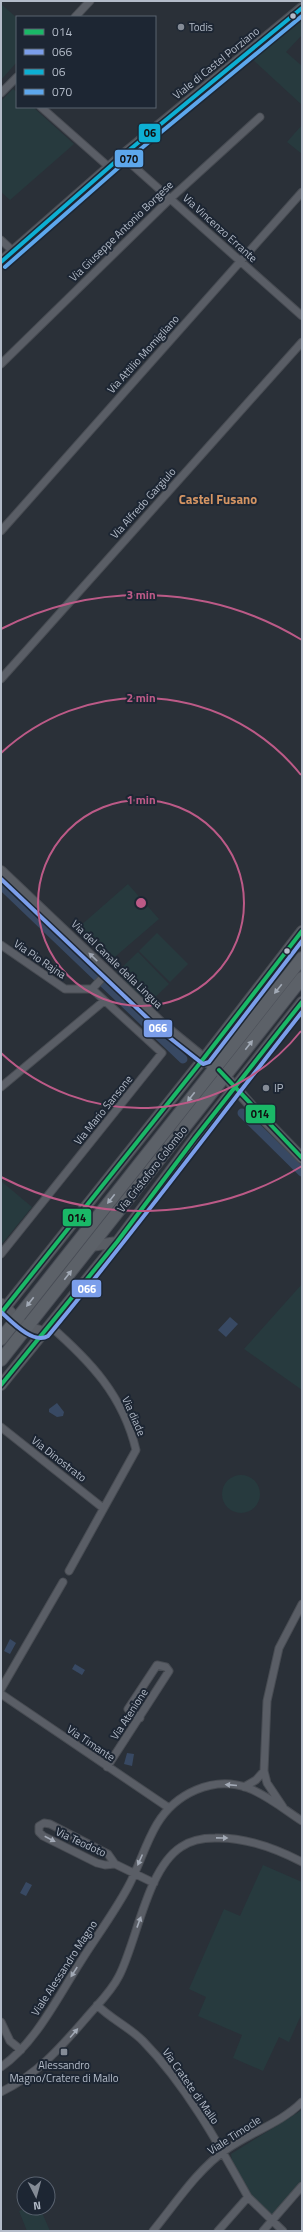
<svg xmlns="http://www.w3.org/2000/svg" width="303" height="2232" font-family="'Titillium Web',sans-serif">
<rect width="100%" height="100%" fill="#2a3038"/>
<path fill="#273a3e" d="M1,4L17,18V62L1,80Z
M302,15V35L286,52L302,66V105L252,59Z
M13,89L17,92V107H33L74,144L10,200L1,192V101Z
M302,125V154L287,142Z
M128,884L159,919L109,962L79,927Z
M157,933L188,964L170,982L139,951Z
M138,952L169,984L148,1004L117,972Z
M1,1181L32,1207L1,1245Z
M302,1284V1390L244,1349Z
M222 1494a19 19 0 1 1 38 0a19 19 0 1 1-38 0Z
M263,1865L302,1882V2013L289,2042L279,2037L263,2071L233,2058L242,2035L198,2016L206,1997L189,1989L224,1909L240,1916Z
M302,2110V2180L274,2214L269,2215L255,2201L232,2161L231,2154Z
M27,2208H40L50,2231H27L19,2211Z"/>
<path fill="#384963" d="M230,1317L238,1324L226,1337L218,1330Z
M57,1403L64,1412L63,1416L57,1417L49,1412V1409Z
M10,1639L16,1643L10,1654L4,1651Z
M75,1664L85,1670L82,1675L72,1669Z
M127,1753L134,1754L132,1766L124,1764Z
M26,1882L32,1885L26,1896L20,1893Z"/>
<g fill="none" stroke-linecap="round" stroke-linejoin="round">
<path stroke="#384963" stroke-width="9" d="M1,885L183,1059
M242,1113L302,1172"/>
<g stroke="#484c53" stroke-width="9">
<path id="street" d="M75,17L90,1
M1,93L17,77
M41,107L110,168
M122,156L302,316
M1,240L14,252
M1,364L171,198L260,117
M1,531L302,192
M1,679L302,342
M1,945L65,989H92L108,972
M1,1087L104,1001
M1,1254L162,1053L92,989
M49,1325C90,1361 123,1395 136,1450L69,1571
M1,1427L103,1508
M1,1689L63,1582
M1,1694L169,1808
M107,1767L169,1671L166,1667L157,1665L128,1709L140,1718
M264,1771L267,1701L279,1648L302,1604
M244,1787L256,1780L264,1771L267,1783L283,1807
M115,1864L108,1854L50,1824L44,1823L39,1826V1832L43,1836L97,1863L105,1865L115,1864L154,1883
M97,2005C111,2019 129,2027 143,2041C186,2085 218,2143 248,2197
M1,2022L10,2041L21,2050
M1,2067C35,2044 59,1995 81,1961C96,1937 114,1913 128,1887C139,1867 145,1844 157,1824C175,1794 213,1775 248,1788C267,1795 285,1810 302,1821
M1,2092C38,2074 61,2047 87,2017C98,2004 111,1992 119,1976C137,1941 147,1869 181,1847C191,1840 203,1838 215,1838C246,1837 275,1848 302,1862
M153,2231C176,2203 197,2170 227,2149C251,2132 281,2123 302,2102
M218,2231L248,2197L283,2231
M263,2231L302,2186"/>
</g>
<g stroke="#484c53" stroke-width="12">
<path id="secondary" d="M1,262L122,156L302,8
M1,871L165,1027L225,1076L253,1108L302,1158
M91,1246L117,1242
M2,1304C21,1321 15,1325 44,1332
M1,1313L204,1058L302,931
M1,1385L117,1242L195,1138L302,1002"/>
</g>
<g stroke="#484c55" stroke-width="14">
<path id="primary" d="M1,1339L302,958
M1,1360L302,978"/>
</g>
<use href="#street" stroke="#5a5e66" stroke-width="7"/>
<use href="#secondary" stroke="#595d64" stroke-width="10"/>
<use href="#primary" stroke="#5c6168" stroke-width="12"/>
<g stroke="#1d2633" stroke-width="7">
<path id="bus-1" d="M219,1070L302,1158
M1,1313L204,1058L302,931
M1,1385L117,1242L195,1138L302,1002"/>
</g>
<g stroke="#1d2633" stroke-width="7">
<path id="bus-2" d="M1,879L161,1031L203,1064L209,1062L302,941
M1,1312C11,1321 33,1345 48,1336C136,1230 217,1120 302,1012"/>
</g>
<g stroke="#1d2633" stroke-width="7">
<path id="bus-3" d="M1,262L122,156L302,8"/>
</g>
<g stroke="#1d2633" stroke-width="7">
<path id="bus-4" d="M5,267L126,161L302,16"/>
</g>
<use href="#bus-1" stroke="#1ab867" stroke-width="4"/>
<use href="#bus-2" stroke="#7b9eea" stroke-width="4"/>
<use href="#bus-3" stroke="#0dafd3" stroke-width="4"/>
<use href="#bus-4" stroke="#5da7ec" stroke-width="4"/>
</g>
<defs><path id="oneway-solid" d="M-6-.8H1V-3.2L6.5 0L1 3.2V.8H-6Z"/></defs>
<use fill="#9da4b0" href="#oneway-solid" transform="translate(93 957) rotate(-136)"/>
<g fill="#a2aab6">
<use href="#oneway-solid" transform="translate(278 989) rotate(129)"/>
<use href="#oneway-solid" transform="translate(249 1045) rotate(-52)"/>
<use href="#oneway-solid" transform="translate(191 1097) rotate(128)"/>
<use href="#oneway-solid" transform="translate(111 1199) rotate(128)"/>
<use href="#oneway-solid" transform="translate(68 1275) rotate(-52)"/>
<use href="#oneway-solid" transform="translate(30 1302) rotate(128)"/>
</g>
<g fill="#a2a9b5">
<use href="#oneway-solid" transform="translate(231 1785) rotate(-175)"/>
<use href="#oneway-solid" transform="translate(222 1838) rotate(1)"/>
<use href="#oneway-solid" transform="translate(50 1839) rotate(27)"/>
<use href="#oneway-solid" transform="translate(140 1860) rotate(114)"/>
<use href="#oneway-solid" transform="translate(139 1922) rotate(-70)"/>
<use href="#oneway-solid" transform="translate(74 1972) rotate(123)"/>
<use href="#oneway-solid" transform="translate(74 2033) rotate(-49)"/>
</g>
<g fill="none" stroke="#bc5a87" stroke-width="2">
<circle cx="141" cy="903" r="103"/>
<path d="M301 1031A205 205 0 0 1 1 1053M1 753A205 205 0 0 1 301 775"/>
<path d="M302 1166A308 308 0 0 1 1 1177M1 629A308 308 0 0 1 302 640"/>
</g>
<g fill="#b4bcc9" stroke="#1d2633" stroke-width="1.5">
<circle cx="293" cy="16" r="3.5"/>
<circle cx="287" cy="951" r="3.5"/>
</g>
<g fill="#848b96" stroke="#1d2633" stroke-width="1.5">
<circle cx="181" cy="27" r="4"/>
<circle cx="266" cy="1088" r="4"/>
<rect x="60" y="2048" width="8" height="8" rx="2"/>
</g>
<g text-anchor="middle" stroke-width="4" stroke-linejoin="round" paint-order="stroke">
<g font-size="11" fill="#b4bcc9" stroke="#1d2633" text-anchor="start">
<text x="189" y="31">Todis</text>
<text x="274" y="1092">IP</text>
<text x="64" y="2069" text-anchor="middle">Alessandro<tspan x="64" dy="13">Magno/Cratere di Mallo</tspan></text>
</g>
<g font-size="11" fill="#b4bcc9" stroke="#1d2633">
<text transform="translate(216 63) rotate(-39)" y="4">Viale di Castel Porziano</text>
<text transform="translate(220 228) rotate(42)" y="4">Via Vincenzo Errante</text>
<text transform="translate(121 231) rotate(-44)" y="4">Via Giuseppe Antonio Borgese</text>
<text transform="translate(143 354) rotate(-48)" y="4">Via Attilio Momigliano</text>
<text transform="translate(143 503) rotate(-48)" y="4">Via Alfredo Gargiulo</text>
<text transform="translate(40 959) rotate(34)" y="4">Via Pio Rajna</text>
<text transform="translate(117 964) rotate(44)" y="4">Via del Canale della Lingua</text>
<text transform="translate(103 1110) rotate(-51)" y="4">Via Mario Sansone</text>
<text transform="translate(152 1169) rotate(-52)" y="4">Via Cristoforo Colombo</text>
<text transform="translate(134 1416) rotate(66)" y="4">Via diade</text>
<text transform="translate(59 1459) rotate(38)" y="4">Via Dinostrato</text>
<text transform="translate(129 1714) rotate(-57)" y="4">Via Atenione</text>
<text transform="translate(91 1743) rotate(34)" y="4">Via Timante</text>
<text transform="translate(81 1842) rotate(25)" y="4">Via Teodoto</text>
<text transform="translate(64 1968) rotate(-57)" y="4">Viale Alessandro Magno</text>
<text transform="translate(191 2086) rotate(55)" y="4">Via Cratete di Mallo</text>
<text transform="translate(234 2135) rotate(-33)" y="4">Viale Timocle</text>
</g>
<g font-size="13" font-weight="bold" fill="#d59563" stroke="#1d2633">
<text x="218" y="504">Castel Fusano</text>
</g>
</g>
<circle cx="141" cy="903" r="6" fill="#bc5a87" stroke="#1d2633" stroke-width="2"/>
<g font-size="12" text-anchor="middle" font-weight="bold" fill="#bc5a87" stroke="#1d2633" stroke-width="4" stroke-linejoin="round" paint-order="stroke">
<text x="141" y="599">3 min</text>
<text x="141" y="702">2 min</text>
<text x="141" y="804">1 min</text>
</g>
<g stroke="#1d2633" stroke-width="1.5">
<rect x="138" y="123" width="23" height="20" rx="4" fill="#0dafd3"/>
<rect x="114" y="149" width="30" height="19" rx="4" fill="#5da7ec"/>
<rect x="143" y="1019" width="30" height="19" rx="4" fill="#7b9eea"/>
<rect x="245" y="1104" width="31" height="20" rx="4" fill="#1ab867"/>
<rect x="62" y="1208" width="30" height="19" rx="4" fill="#1ab867"/>
<rect x="71" y="1279" width="31" height="19" rx="4" fill="#7b9eea"/>
</g>
<g font-size="11" text-anchor="middle" font-weight="bold" fill="#fff">
<text x="158" y="1032">066</text>
<text x="87" y="1293">066</text>
</g>
<g font-size="11" text-anchor="middle" font-weight="bold" fill="#111">
<text x="150" y="137">06</text>
<text x="129" y="163">070</text>
<text x="260" y="1118">014</text>
<text x="77" y="1222">014</text>
</g>
<rect width="303" height="2232" fill="none" stroke="#b4bcc9" stroke-width="4"/>
<rect x="16" y="16" width="140" height="92" fill="#1d2633" stroke="#59626f"/>
<rect x="24" y="29" width="20" height="6" fill="#1ab867" stroke="#59626f"/>
<text x="52" y="36" font-size="12" fill="#b4bcc9">014</text>
<rect x="24" y="49" width="20" height="6" fill="#7b9eea" stroke="#59626f"/>
<text x="52" y="56" font-size="12" fill="#b4bcc9">066</text>
<rect x="24" y="69" width="20" height="6" fill="#0dafd3" stroke="#59626f"/>
<text x="52" y="76" font-size="12" fill="#b4bcc9">06</text>
<rect x="24" y="89" width="20" height="6" fill="#5da7ec" stroke="#59626f"/>
<text x="52" y="96" font-size="12" fill="#b4bcc9">070</text>
<g transform="translate(36 2196) rotate(174)"><circle r="19" fill="#1d2633" stroke="#59626f"/>
<path d="M0-3L7 15L0 10L-7 15Z" fill="#848b96"/>
<text y="-6" font-size="11" font-weight="bold" text-anchor="middle" fill="#b4bcc9">N</text>
</g>
</svg>
